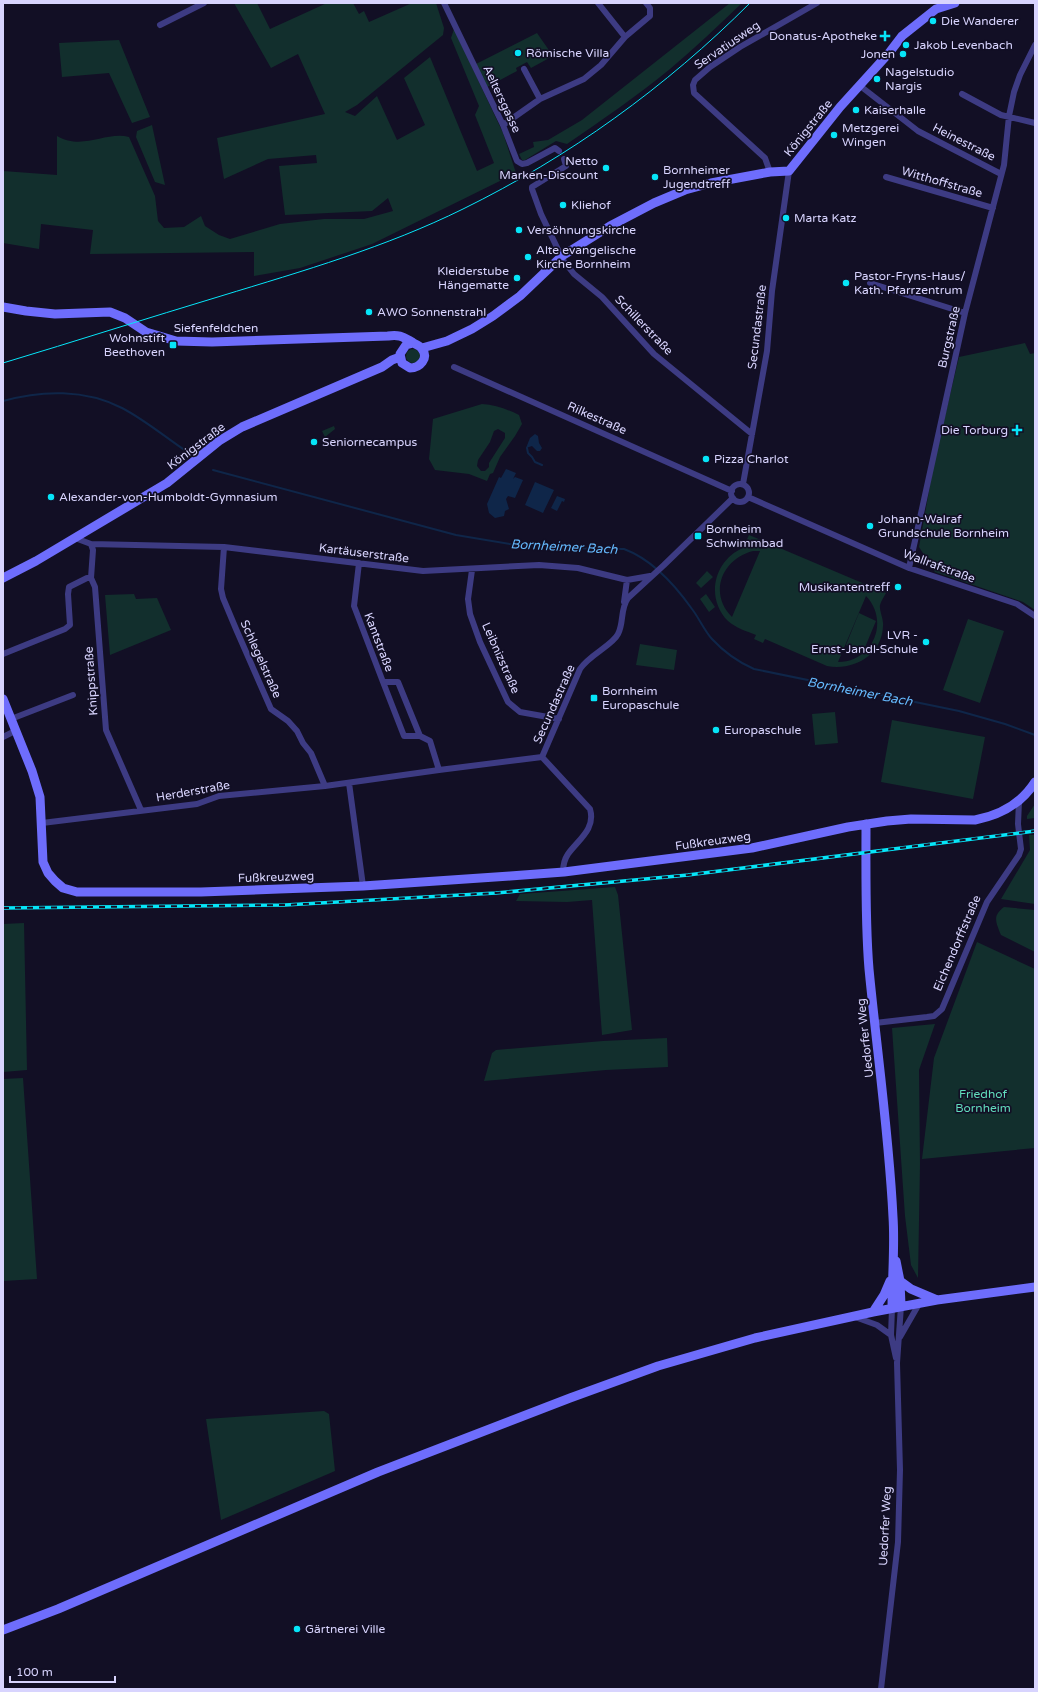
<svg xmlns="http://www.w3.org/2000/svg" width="1038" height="1692" font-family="'Varela Round',sans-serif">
<rect width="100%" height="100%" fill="#120f25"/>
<path fill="#122f2d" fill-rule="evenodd" d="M234,3H257L270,29L327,3H353L359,14L364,11L369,22L412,3H436L444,28L443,35L357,105L345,112L355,116L377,96L397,140L425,125L404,78L430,57L477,171L494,163L475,115L479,106L451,38L454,29L503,133L516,173L372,244L300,268L254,276V252L90,254L93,230L41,224L39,249L3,243V171L57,175V136C83,151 106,131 129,137L155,196L158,221L164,228L184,227L201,216L205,226L219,235L230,239L280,224L324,219H364L393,211L388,198L372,211L285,215L279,166L317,163L316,155L268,159L224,179L217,138L325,114L298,54L271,68Z
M730,3H742C718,26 695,48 670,69C637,96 602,120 567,144L556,141L525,160H522L519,154L534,147L533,142L548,140L582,120Z
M537,33L553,56L531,68L527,62L516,68L517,71L487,87L476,64Z
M119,40L150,117L132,123L109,73L62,77L59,43Z
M152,125L165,185L155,182L136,137L137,131Z
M1025,343L1030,354L1035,353V610L1023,602L935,572L919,547L934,463L959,357Z
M406 356a7 7 0 1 1 14 0a7 7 0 1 1-14 0Z
M482,404C495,405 507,409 519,415L522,424L515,436L500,457L493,473L490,474L487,481L469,474L435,470L429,459L433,419ZM498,429L505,433V438L489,463V467L485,471H481L477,466L478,460L490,442L494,431Z
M334,426L335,429L325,437L322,431Z
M749,535L886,593C884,597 881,601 880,605C879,610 884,620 883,626C882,655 854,671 827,666L765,639L763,643L754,639L756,635C746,631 736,628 728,621C705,598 714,560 743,548ZM753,551H760L732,617C708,593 722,559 753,551ZM866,596C890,621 873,662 838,662Z
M707,571L713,577L701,588L696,583Z
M134,594L136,599L157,598L171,630L110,655L105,595Z
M706,594L715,607L709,612L700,599Z
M859,613L876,621L863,652L846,645Z
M968,619L1004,631L980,703L943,690Z
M640,644L677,650L674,670L636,665Z
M835,712L838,743L815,745L812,714Z
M892,720L985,737L973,799L881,782Z
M1035,804V818L1027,819V816Z
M1029,835H1035V904L1001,899L1030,850Z
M615,887L618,895L632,1030L602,1035L592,900L567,902L516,901L520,894Z
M1004,907L1035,910V952L1001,935C996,922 992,916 1004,907Z
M24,923L27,1070L3,1072V924Z
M977,942L1035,969V1148L922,1159L934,1058Z
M935,1024L919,1070L920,1164L918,1278L911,1265L905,1216L892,1028Z
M667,1038L668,1067L606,1070L484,1081L492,1053L496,1050L603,1041Z
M23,1078L37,1279L3,1281V1079Z
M324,1411L329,1414L335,1471L221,1520L206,1419Z"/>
<path fill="#0f2649" d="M535,434L538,436L539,443L542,448L540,451H537L532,446L526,448L530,438Z
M506,469L516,473L513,479L515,477L523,480L515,498L508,496L506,499L509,509L505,511L504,516L495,518L489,513L487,504L499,477L501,478Z
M535,482L554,490L543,513L525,505Z
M557,496L565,499L564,502L562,501L557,511L551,508Z"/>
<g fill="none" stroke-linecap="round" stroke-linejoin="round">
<path stroke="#0f2649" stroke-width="2" d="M3,401C42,390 85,389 122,408C145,420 165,437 186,451
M527,448L528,453L532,457L535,462L542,465
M213,470L456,535L516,545L549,548L624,549C651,559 675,585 692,609C699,618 704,630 712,639C724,652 738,662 754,669L959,711L1005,724L1035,735"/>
<path stroke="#3d3b83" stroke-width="6" d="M444,3L503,125L517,161L522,164L527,163L555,148L559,151
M598,3L625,37
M160,25L204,3
M524,69L540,99
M859,85L918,131L1001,174
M962,94L1001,115L1035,123
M503,125L540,99L584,79L601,65L625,37L650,16V8L646,3
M564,159L566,166L532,187V189L541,214L563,260L574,274L602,297L654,354L752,434
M770,172L765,158L694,93L693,85L695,80L710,67L740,47L817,3
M886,177L993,208
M870,283L965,313
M454,367L732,491
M743,484L767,351L772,291L789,171
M731 493a9 9 0 1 1 18 0a9 9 0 1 1-18 0Z
M748,497L909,568L1017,604L1035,616
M75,538L91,544L224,547L423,571L539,565L578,568L627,580L650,576
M91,544L93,550L91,578L95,587L106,730L141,810
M224,547L221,589L223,598L236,629L271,709L288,721L297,731L303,743L311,753L325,786
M359,563L354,606L383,682H398L420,736L430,741L439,770
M909,568L965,313L1004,165L1009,116L1014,92L1020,75L1035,45
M472,570L468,599L470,614L480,642L508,702L520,712L559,719
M624,602L627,580
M3,654L65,629L70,625L68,594L69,587L87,578H91
M383,682L404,736H420
M11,719L73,695
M3,737L15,731
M542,757L580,669C589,655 613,645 618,634C624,623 620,609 628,598L664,565L733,498
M542,757L590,809C596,829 578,840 568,854C564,860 563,865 563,872
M349,783L363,886
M42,823L197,804L219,796L325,786L439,770L542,757
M875,1023L927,1017L934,1016L942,1009L987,902L1019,855L1021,849L1018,824L1019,801
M892,1308L891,1335L896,1358
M855,1317L877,1325L891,1335
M900,1337L919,1304
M881,1689L898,1542L900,1470L897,1363L901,1306"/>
<path stroke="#6e6dfc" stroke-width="9" d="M3,307L26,311L55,314L110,312L125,318L146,332L176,341L212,342L388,336C399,334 403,337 412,342C415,345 420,345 422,349C429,358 420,368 410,368L402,363L400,354L406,345L413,343
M422,348L447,341L472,329L493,316L520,296L562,256L610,226L654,203L685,190L711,183L770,172L789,171L840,107L889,53L902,36L936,9L955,3
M3,578L36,561L167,483L219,441L242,427L382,367L392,360L400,357
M3,699L32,771L40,797L43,862L48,873L55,881L63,888L77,892H201L279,889L363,886L510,876L564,872L752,848L848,827L887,821L911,819L975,820C1001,815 1021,804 1035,782
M866,824C866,873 865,921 869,969C877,1052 889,1134 893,1217C895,1247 892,1277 892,1308
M896,1261L900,1281L901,1306
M900,1281L911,1289L937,1300
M873,1312L884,1295L890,1281
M3,1630L58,1609L378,1472L570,1398L658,1366L755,1338L873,1312L937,1300L1035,1287"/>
<path stroke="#06e5f8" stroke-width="1" d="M3,363C76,341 148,318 221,296C303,271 386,247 463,209C569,157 666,87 750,3"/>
<g stroke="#06e5f8" stroke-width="3.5">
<path id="rail" d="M3,908L285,905L496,893L688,875L1035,831"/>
</g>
<use href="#rail" stroke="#120f25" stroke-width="2" stroke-dasharray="6" stroke-linecap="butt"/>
</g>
<g fill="#06e5f8" stroke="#120f25" stroke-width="1.5">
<circle cx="933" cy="21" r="4"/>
<path d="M883 30h4v4h4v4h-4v4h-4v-4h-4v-4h4z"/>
<circle cx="906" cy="45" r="4"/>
<circle cx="518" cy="53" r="4"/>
<circle cx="903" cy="54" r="4"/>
<circle cx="877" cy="79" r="4"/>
<circle cx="856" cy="110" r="4"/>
<circle cx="834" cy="135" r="4"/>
<circle cx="606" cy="168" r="4"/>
<circle cx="655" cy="177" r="4"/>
<circle cx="563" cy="205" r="4"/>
<circle cx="786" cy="218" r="4"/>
<circle cx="519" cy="230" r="4"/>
<circle cx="528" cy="257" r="4"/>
<circle cx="517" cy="278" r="4"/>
<circle cx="846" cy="283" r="4"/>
<circle cx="369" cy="312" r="4"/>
<rect x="169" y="341" width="8" height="8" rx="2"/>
<path d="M1015 424h4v4h4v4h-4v4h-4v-4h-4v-4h4z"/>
<circle cx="314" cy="442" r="4"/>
<circle cx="706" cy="459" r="4"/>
<circle cx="51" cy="497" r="4"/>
<circle cx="870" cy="526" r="4"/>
<rect x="694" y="532" width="8" height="8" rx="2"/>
<circle cx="898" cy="587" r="4"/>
<circle cx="926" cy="642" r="4"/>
<rect x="590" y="694" width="8" height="8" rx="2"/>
<circle cx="716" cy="730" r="4"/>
<circle cx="297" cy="1629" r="4"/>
</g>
<g text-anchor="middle" stroke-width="3.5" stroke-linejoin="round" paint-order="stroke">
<g font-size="12" fill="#d8d4fe" stroke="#120f25" text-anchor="start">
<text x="941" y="25">Die Wanderer</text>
<text x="877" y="40" text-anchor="end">Donatus-Apotheke</text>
<text x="914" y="49">Jakob Levenbach</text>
<text x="526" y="57">Römische Villa</text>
<text x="895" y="58" text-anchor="end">Jonen</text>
<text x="885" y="76">Nagelstudio<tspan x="885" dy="14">Nargis</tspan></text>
<text x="864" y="114">Kaiserhalle</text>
<text x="842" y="132">Metzgerei<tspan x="842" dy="14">Wingen</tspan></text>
<text x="598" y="165" text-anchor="end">Netto<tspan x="598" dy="14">Marken-Discount</tspan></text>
<text x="663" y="174">Bornheimer<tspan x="663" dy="14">Jugendtreff</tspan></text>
<text x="571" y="209">Kliehof</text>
<text x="794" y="222">Marta Katz</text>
<text x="527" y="234">Versöhnungskirche</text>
<text x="536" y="254">Alte evangelische<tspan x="536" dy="14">Kirche Bornheim</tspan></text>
<text x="509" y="275" text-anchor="end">Kleiderstube<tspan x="509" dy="14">Hängematte</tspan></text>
<text x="854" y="280">Pastor-Fryns-Haus/<tspan x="854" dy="14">Kath. Pfarrzentrum</tspan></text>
<text x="377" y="316">AWO Sonnenstrahl</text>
<text x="165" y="342" text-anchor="end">Wohnstift<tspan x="165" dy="14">Beethoven</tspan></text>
<text x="1008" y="434" text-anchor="end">Die Torburg</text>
<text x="322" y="446">Seniornecampus</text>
<text x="714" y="463">Pizza Charlot</text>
<text x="59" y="501">Alexander-von-Humboldt-Gymnasium</text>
<text x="878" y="523">Johann-Walraf<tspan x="878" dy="14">Grundschule Bornheim</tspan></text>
<text x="706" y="533">Bornheim<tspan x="706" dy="14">Schwimmbad</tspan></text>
<text x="890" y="591" text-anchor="end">Musikantentreff</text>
<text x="918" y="639" text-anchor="end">LVR -<tspan x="918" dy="14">Ernst-Jandl-Schule</tspan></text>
<text x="602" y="695">Bornheim<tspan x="602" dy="14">Europaschule</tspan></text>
<text x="724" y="734">Europaschule</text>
<text x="305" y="1633">Gärtnerei Ville</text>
</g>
<g font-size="12" fill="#d8d4fe" stroke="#120f25">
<text transform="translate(727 45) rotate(-34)" y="4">Servatiusweg</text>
<text transform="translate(502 99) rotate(65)" y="4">Aeltersgasse</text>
<text transform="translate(808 128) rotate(-51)" y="4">Königstraße</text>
<text transform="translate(964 142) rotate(27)" y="4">Heinestraße</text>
<text transform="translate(942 182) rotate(16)" y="4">Witthoffstraße</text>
<text transform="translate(644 325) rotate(46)" y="4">Schillerstraße</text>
<text transform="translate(757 327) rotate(-83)" y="4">Secundastraße</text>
<text x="216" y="332">Siefenfeldchen</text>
<text transform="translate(949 337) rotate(-77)" y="4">Burgstraße</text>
<text transform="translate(597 418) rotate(24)" y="4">Rilkestraße</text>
<text transform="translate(196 446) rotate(-37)" y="4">Königstraße</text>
<text transform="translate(364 553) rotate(7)" y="4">Kartäuserstraße</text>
<text transform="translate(939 566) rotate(20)" y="4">Wallrafstraße</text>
<text transform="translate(379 642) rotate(69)" y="4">Kantstraße</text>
<text transform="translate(501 658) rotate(66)" y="4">Leibnizstraße</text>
<text transform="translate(261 659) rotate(66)" y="4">Schlegelstraße</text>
<text transform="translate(91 681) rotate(-94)" y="4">Knippstraße</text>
<text transform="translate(554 704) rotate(-66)" y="4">Secundastraße</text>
<text transform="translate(193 791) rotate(-10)" y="4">Herderstraße</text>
<text transform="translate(713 841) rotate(-8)" y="4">Fußkreuzweg</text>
<text transform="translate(276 877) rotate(-2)" y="4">Fußkreuzweg</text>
<text transform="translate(957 943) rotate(-67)" y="4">Eichendorffstraße</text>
<text transform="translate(865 1038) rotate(-96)" y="4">Uedorfer Weg</text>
<text transform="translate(885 1526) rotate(-87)" y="4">Uedorfer Weg</text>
</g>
<g font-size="12" fill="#61ddbc" stroke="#120f25">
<text x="983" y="1098">Friedhof<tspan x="983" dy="14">Bornheim</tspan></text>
</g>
<g font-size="13" font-style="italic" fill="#64b8fc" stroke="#120f25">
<text transform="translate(564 546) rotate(3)" y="5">Bornheimer Bach</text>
<text transform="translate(860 691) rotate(11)" y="5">Bornheimer Bach</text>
</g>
</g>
<rect width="1038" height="1692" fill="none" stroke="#d8d4fe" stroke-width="8"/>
<path d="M10 1676v6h105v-6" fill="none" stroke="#d8d4fe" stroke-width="2"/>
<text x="16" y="1676" font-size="12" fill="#d8d4fe" stroke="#120f25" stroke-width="3" paint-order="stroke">100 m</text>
</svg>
